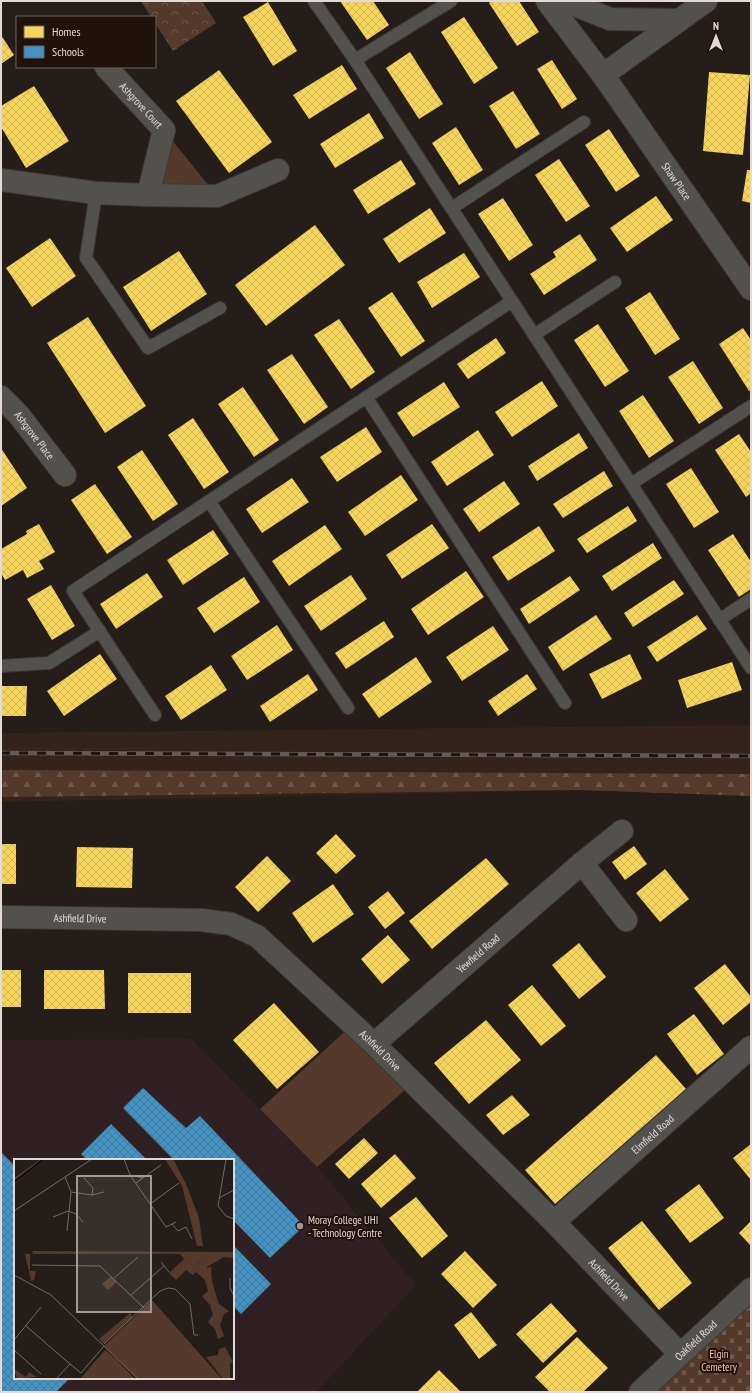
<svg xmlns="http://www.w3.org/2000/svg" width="752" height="1393" font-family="'PT Sans Narrow',sans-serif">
<defs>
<pattern id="forest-firs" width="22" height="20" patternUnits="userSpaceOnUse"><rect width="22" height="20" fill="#553a2c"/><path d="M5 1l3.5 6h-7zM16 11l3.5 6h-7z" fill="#6d564a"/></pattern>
<pattern id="cemetery-stones" width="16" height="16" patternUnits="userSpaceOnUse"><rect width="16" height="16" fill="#553a2c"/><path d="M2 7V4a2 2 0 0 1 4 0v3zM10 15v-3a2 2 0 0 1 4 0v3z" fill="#6d564a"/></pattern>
<pattern id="park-crowns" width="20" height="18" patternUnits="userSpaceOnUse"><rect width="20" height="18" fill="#553a2c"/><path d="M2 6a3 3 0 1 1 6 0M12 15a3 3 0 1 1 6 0" fill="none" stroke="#6d564a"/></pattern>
<pattern id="homes-cross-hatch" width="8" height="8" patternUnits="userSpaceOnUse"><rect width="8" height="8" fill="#f6d55c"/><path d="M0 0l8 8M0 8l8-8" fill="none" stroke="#d2b756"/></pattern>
<pattern id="schools-cross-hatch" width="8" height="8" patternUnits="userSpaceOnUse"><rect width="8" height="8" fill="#4393c3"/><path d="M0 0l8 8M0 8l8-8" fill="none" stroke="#437a9c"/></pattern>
</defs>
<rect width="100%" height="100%" fill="#251d19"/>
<path fill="#352219" d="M751,725V796L580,790L1,802V733Z"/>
<path fill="#312023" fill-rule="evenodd" d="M191,1039L317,1167L416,1285L316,1392H1V1040ZM15,1160H233V1378H15Z"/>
<path fill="#553a2c" d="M164,130L217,196L148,195Z
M352,1025L413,1083L317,1167L260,1109Z"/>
<path fill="url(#forest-firs)" d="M1,770L751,774V796L580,790L1,797Z"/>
<path fill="url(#cemetery-stones)" d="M751,1289V1392H640Z"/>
<path fill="url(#park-crowns)" d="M141,1H202L216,23L173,51L155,23V17H151Z"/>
<path fill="url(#homes-cross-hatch)" d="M340,1H373L389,25L367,40Z
M491,1H519L539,32L517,46L489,3Z
M268,2L297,51L273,66L243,17Z
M464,17L498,68L474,84L441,32Z
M1,35L14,55L1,64Z
M410,52L443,104L419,119L386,68Z
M552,60L577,99L562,109L537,69Z
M342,65L357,89L309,119L293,95Z
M219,70L272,142L229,173L176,101Z
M709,72L750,75L743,155L703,151Z
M34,86L69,141L26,168L1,127V106Z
M513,91L540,134L516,149L489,106Z
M369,113L384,138L335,168L320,144Z
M456,127L483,170L459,185L432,143Z
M609,129L640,176L616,192L585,145Z
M559,159L590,206L566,222L535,175Z
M401,160L416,184L368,214L353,190Z
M747,170H751V203L742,201Z
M656,196L673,220L627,252L610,228Z
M503,198L533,245L509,261L478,214Z
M430,208L446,233L399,263L383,239Z
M315,225L345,265L266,326L235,285Z
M580,234L597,260L544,295L530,274L556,257L553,252Z
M50,238L76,276L32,307L6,268Z
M179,251L207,294L151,331L123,287Z
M464,253L480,277L432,308L417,282Z
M392,292L425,341L401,357L368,308Z
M650,292L680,339L655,355L625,308Z
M88,317L146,406L105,433L47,343Z
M339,319L375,372L351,389L314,335Z
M598,324L629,371L605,387L574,340Z
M743,328L751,340V390L749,391L719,344Z
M496,338L506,353L468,379L457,364Z
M292,354L328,407L304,424L267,370Z
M693,361L723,408L699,424L668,377Z
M542,381L558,406L512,437L495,412Z
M444,382L460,407L413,437L397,413Z
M243,387L279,440L254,457L218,404Z
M643,395L674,441L649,458L619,411Z
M193,418L229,472L204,489L168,435Z
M366,427L382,452L337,482L320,457Z
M478,430L494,455L447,486L431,462Z
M579,433L588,448L537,481L528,466Z
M739,434L751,452V493L746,497L715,450Z
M1,448L27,488L1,506Z
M142,450L178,504L153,521L117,467Z
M691,468L719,512L694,528L666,484Z
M604,471L613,486L563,518L553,504Z
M401,475L418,500L365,536L348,512Z
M292,478L309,502L262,533L246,509Z
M504,481L520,504L479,532L463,509Z
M95,484L132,537L107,554L71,500Z
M628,506L637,521L587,553L577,539Z
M39,524L55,552L39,561L44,569L27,578L23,570L5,580L1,573V549L27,534L26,531Z
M432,524L449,548L402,579L386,555Z
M325,525L342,549L289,586L272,561Z
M539,526L555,551L508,581L492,557Z
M213,530L229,554L183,585L167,560Z
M733,534L751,562V589L739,597L708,550Z
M653,543L662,558L612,591L602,576Z
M466,571L484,597L428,635L411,609Z
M147,573L163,597L116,629L100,604Z
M351,575L367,599L321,631L304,606Z
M570,576L580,590L529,624L520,609Z
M244,577L260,602L214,633L197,608Z
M674,580L684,594L633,627L624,613Z
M51,585L75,626L52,640L27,599Z
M596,615L612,639L563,671L548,647Z
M697,615L707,629L657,662L647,647Z
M384,621L394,637L346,669L335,653Z
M277,625L293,650L247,680L231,656Z
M493,626L509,650L462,681L446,657Z
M100,654L117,679L64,716L47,691Z
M630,654L642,679L602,699L589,674Z
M416,657L432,682L379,718L362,694Z
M732,662L742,690L687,708L678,680Z
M211,665L227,690L181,720L165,696Z
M308,674L318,690L270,722L260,706Z
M527,674L537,689L498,716L488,701Z
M1,686H27L26,716H1Z
M336,834L356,856L336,874L316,853Z
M1,844H16V884H1Z
M634,846L647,864L625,880L612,862Z
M77,847L133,848L132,888L76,887Z
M267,856L291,881L258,912L235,887Z
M486,858L509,884L432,949L409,921Z
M665,869L689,899L660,922L636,893Z
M333,884L354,914L313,943L292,913Z
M388,891L405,913L385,929L368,907Z
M388,935L410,960L382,984L361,959Z
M579,943L606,977L579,999L552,965Z
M725,964L751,997V1002L723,1025L694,988Z
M1,970H21V1007H1Z
M44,970H104L105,1009H44Z
M128,973H191V1013H128Z
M532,985L566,1026L541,1046L508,1005Z
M274,1003L319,1052L277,1089L233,1040Z
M694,1014L724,1054L697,1075L667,1034Z
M486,1020L521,1060L469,1104L434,1063Z
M656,1055L686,1089L555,1204L525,1170Z
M512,1095L530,1115L503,1135L486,1115Z
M364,1138L378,1153L349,1179L335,1164Z
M751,1144V1180L733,1158Z
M395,1154L416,1178L381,1208L361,1184Z
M699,1184L724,1218L690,1243L665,1210Z
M416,1197L448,1236L422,1258L389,1218Z
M642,1221L692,1283L659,1310L608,1248Z
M751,1221V1246L739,1233Z
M465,1251L497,1285L473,1308L441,1274Z
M551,1303L577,1331L543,1363L516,1334Z
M471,1312L497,1345L479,1359L454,1325Z
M577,1337L608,1368L583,1392H550L535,1377Z
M439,1370L461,1392H417Z"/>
<path fill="url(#schools-cross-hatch)" d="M143,1088L186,1128L200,1116L304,1226L270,1258L233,1220V1160H174L123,1108Z
M111,1124L147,1160H87L81,1154Z
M1,1152L15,1166V1378H70L56,1392H1Z
M233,1245L271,1284L241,1314L233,1306Z"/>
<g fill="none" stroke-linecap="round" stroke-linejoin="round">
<g stroke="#3f3834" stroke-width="14">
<path id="lane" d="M314,1L355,60L751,668
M355,60L451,1
M96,193L86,258L148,348L220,308
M452,208L584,122
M534,335L615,282
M366,397L565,703
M631,484L751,406
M209,501L348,708
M719,620L751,599
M1,666L49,663L100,631
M155,715L73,591L512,301"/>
</g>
<g stroke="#3f3834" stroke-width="24">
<g id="street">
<path id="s1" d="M547,1L603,75L751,289"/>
<path d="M565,1L610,19L679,20"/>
<path id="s2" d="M106,67L164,130L148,195L217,196L278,170"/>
<path d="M603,75L706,1"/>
<path d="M1,180L96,193L148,195"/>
<path id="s3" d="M1,397L18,414L65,475"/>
<path d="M582,863L626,920"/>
<path id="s4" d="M1,917L201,920L231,924L257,936L374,1044L554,1222L680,1354"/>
<path id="s5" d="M374,1044L582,863L622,831"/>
<path id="s6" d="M554,1222L751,1047"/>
<path id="s7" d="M640,1392L751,1289"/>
</g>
</g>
<use href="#lane" stroke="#53514e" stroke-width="12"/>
<use href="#street" stroke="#53514e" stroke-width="22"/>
<g stroke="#5f5c5a" stroke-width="4.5">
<path id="rail" d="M1,753L751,756"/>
</g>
<use href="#rail" stroke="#20120c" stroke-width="3" stroke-dasharray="9" stroke-linecap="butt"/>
</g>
<circle fill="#a19893" stroke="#20120c" stroke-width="1.5" cx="300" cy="1226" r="4"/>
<g text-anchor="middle" stroke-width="4" stroke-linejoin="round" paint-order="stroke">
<g font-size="11" fill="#e4dad5" stroke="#20120c">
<text dy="4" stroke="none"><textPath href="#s2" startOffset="52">Ashgrove Court</textPath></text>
<text dy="4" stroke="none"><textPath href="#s1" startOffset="222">Shaw Place</textPath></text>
<text dy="4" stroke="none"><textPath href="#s3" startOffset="51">Ashgrove Place</textPath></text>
<text dy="4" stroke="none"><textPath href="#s4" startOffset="79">Ashfield Drive</textPath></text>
<text dy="4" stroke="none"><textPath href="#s5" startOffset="138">Yewfield Road</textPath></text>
<text dy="4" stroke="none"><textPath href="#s4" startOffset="427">Ashfield Drive</textPath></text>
<text dy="4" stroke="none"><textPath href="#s6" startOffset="132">Elmfield Road</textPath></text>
<text dy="4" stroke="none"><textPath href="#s4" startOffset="751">Ashfield Drive</textPath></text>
<text dy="4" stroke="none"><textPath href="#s7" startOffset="76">Oakfield Road</textPath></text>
</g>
<g font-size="11" fill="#e4dad5" stroke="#20120c" text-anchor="start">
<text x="308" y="1224">Moray College UHI<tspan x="308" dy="13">- Technology Centre</tspan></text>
</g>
<g font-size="11" fill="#f7c3aa" stroke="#20120c">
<text x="719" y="1358">Elgin<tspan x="719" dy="13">Cemetery</tspan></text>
</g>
</g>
<g transform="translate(14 1159)">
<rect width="220" height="220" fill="#251d19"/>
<path d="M27,0H32L0,25V19ZM11,95H16V112H22L20,121L17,122ZM175,99L194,109L197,107L198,123L205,145L215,152L210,155L206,166L210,177L204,180L201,170L194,163L199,156L196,146L188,137L194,132L191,121L182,113L179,116L172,111L162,121L155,114L170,100ZM97,117L103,123L94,131L88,125ZM116,154L119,158L90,185L85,180ZM211,188L219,203L216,205V220H209L192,198L204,196L205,190Z" fill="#553a2c"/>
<path d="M151,0H159L172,25L185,59L189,87H183L168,27ZM18,92L220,93V99L210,98L191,109L184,103L179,104L175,99L170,100L166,95H19Z" fill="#553a2c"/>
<path d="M138,141L145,149L208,220H124L90,187ZM91,191L101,199L121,220H66Z" fill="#553a2c"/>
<path d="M0,210L12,218L15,213L23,218L3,220Z" fill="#553a2c"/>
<path fill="none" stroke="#030c14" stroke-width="2" d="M0,23L30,0"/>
<path fill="none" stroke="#716964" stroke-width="1" d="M110,0L116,16L152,68L162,63M212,0L204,47L212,57L220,60M116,16L129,19M51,18L57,33L53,72M70,19L79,29L78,36L90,33M122,24L147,6M57,33L78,36M205,39L220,31M136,45L165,24M0,52L78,0M39,58L54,52L62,55L69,63M158,65L164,72L172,68L178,80M147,103L155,113M18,106L86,107L130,149M0,116L37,136L124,220M100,119L124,98M216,119V129L220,137M117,136L150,107M12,167L56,205M0,181L27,148M90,185L146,132L154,129L161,130L176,145L180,176H184M0,191L27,215M42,220L56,205L67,214L90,187"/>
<path fill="#a19893" fill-opacity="0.15" stroke="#a19893" stroke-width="2" d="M63,17H137V153H63Z"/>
<rect width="220" height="220" fill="none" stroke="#e4dad5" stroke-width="2"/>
</g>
<rect width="752" height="1393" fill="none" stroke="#e4dad5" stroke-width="4"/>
<rect x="16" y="16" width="140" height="52" fill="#20120c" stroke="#6e625c"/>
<rect x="24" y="26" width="20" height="12" fill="#f6d55c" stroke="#6e625c"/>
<text x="52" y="36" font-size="12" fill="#e4dad5">Homes</text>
<rect x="24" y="46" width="20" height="12" fill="#4393c3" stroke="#6e625c"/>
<text x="52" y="56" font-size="12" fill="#e4dad5">Schools</text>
<g transform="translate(716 36)" stroke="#20120c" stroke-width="3" paint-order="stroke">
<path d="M0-3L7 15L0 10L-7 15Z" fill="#e4dad5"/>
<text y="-6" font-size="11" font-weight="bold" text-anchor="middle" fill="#e4dad5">N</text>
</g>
</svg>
